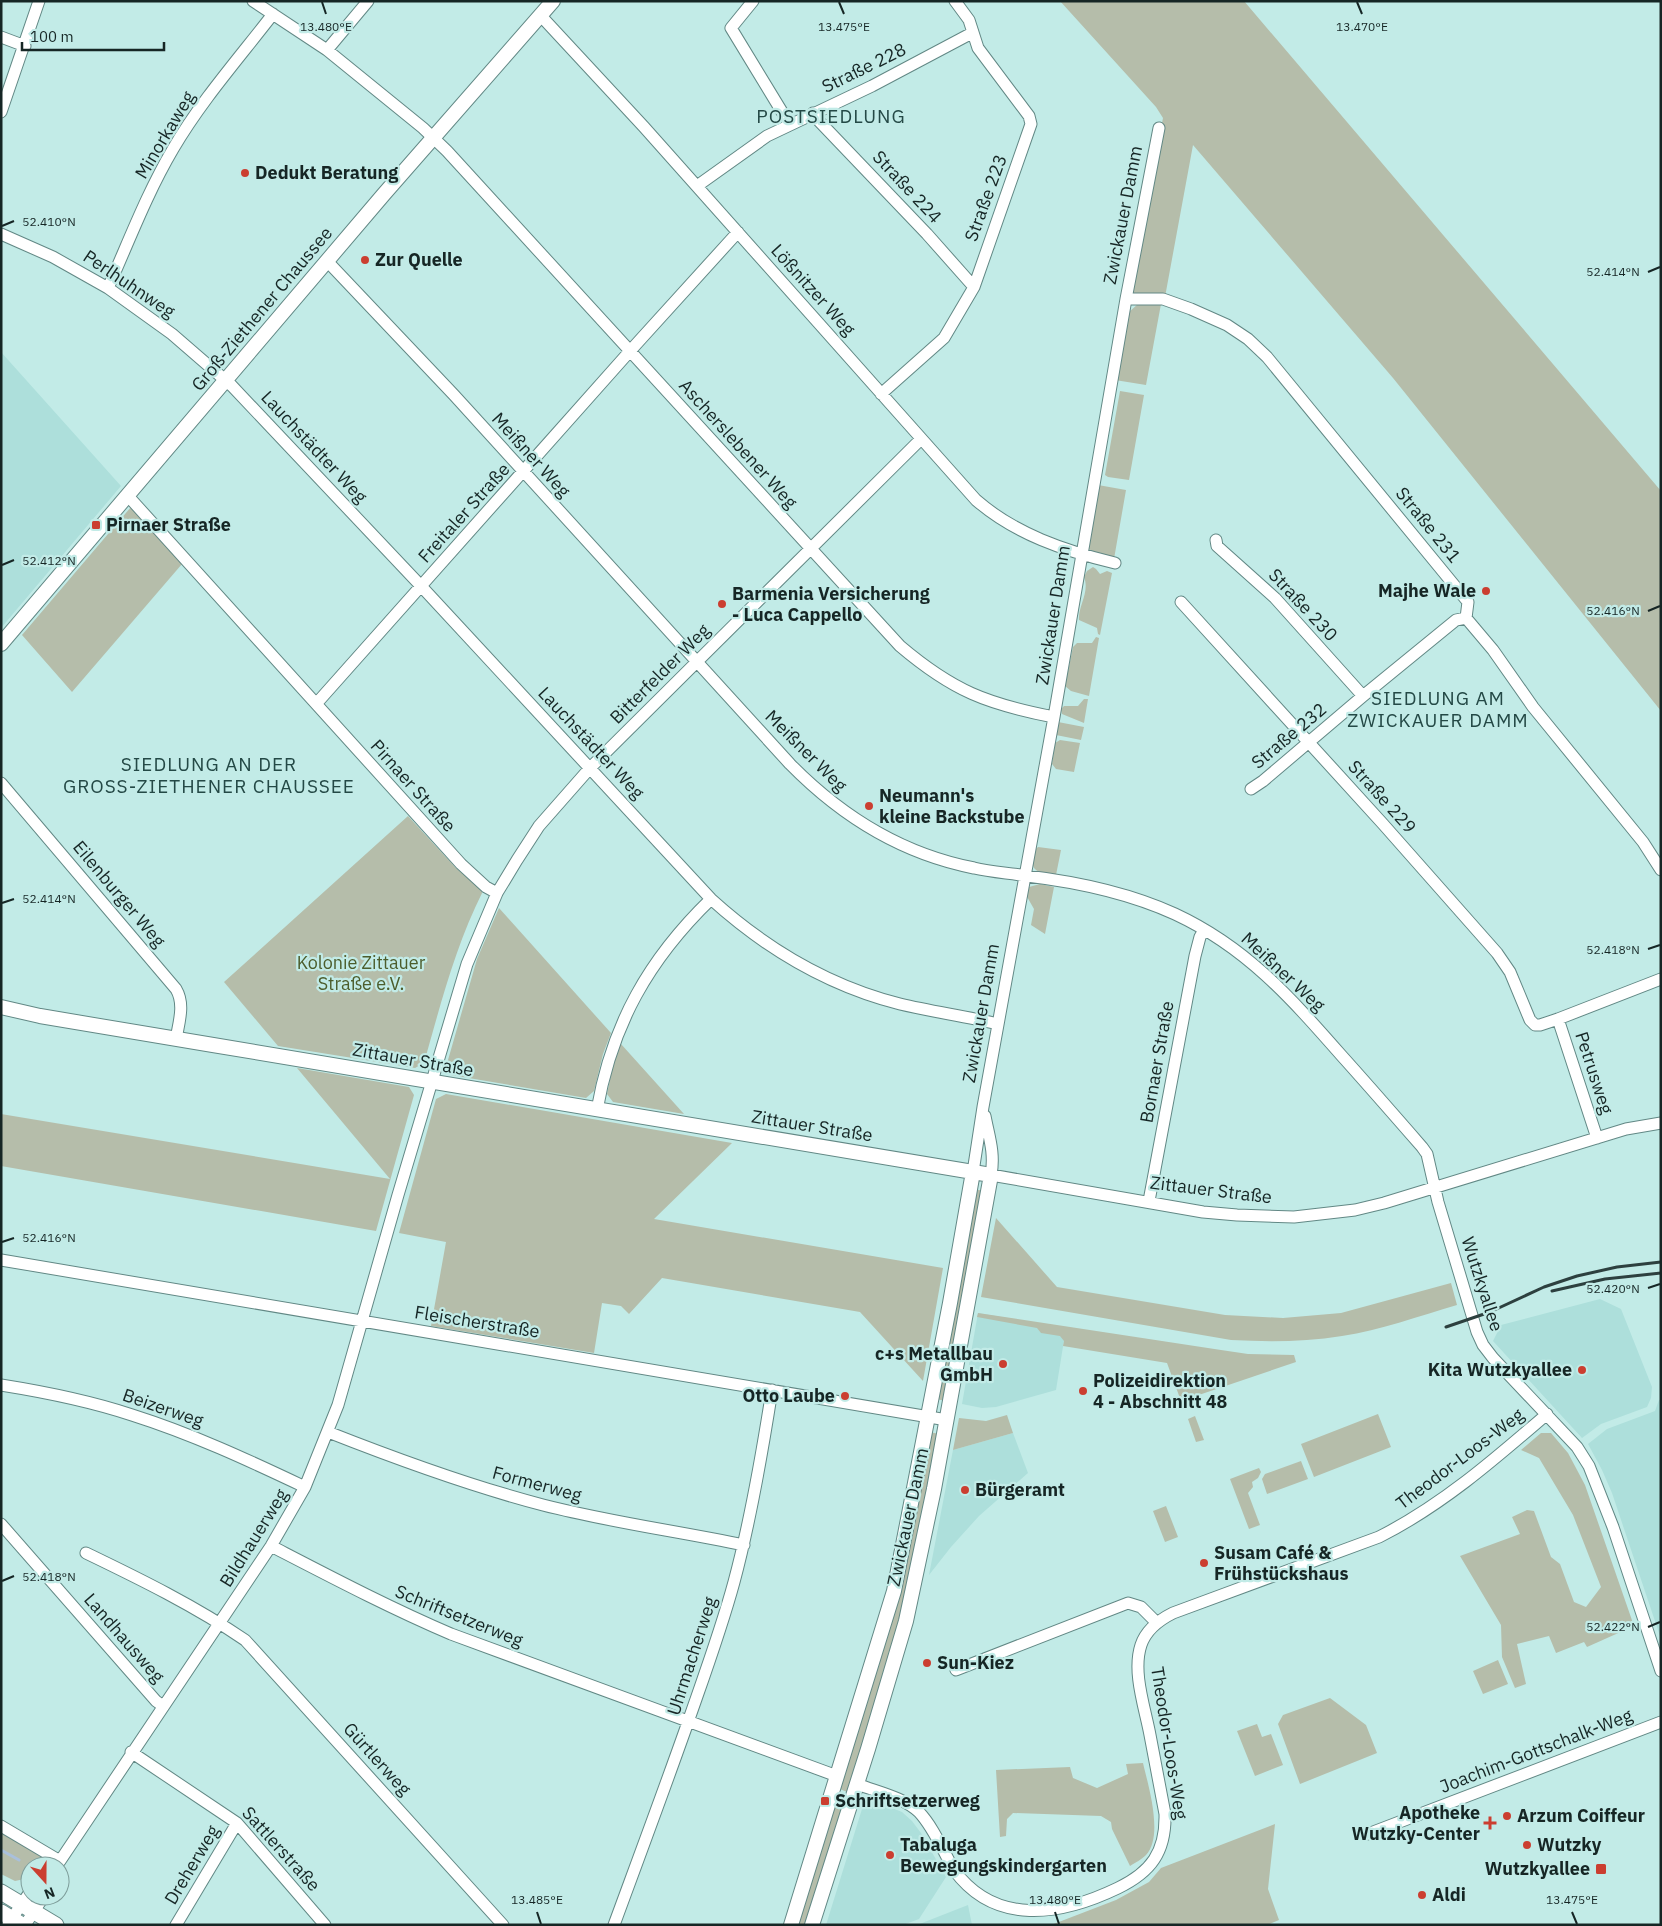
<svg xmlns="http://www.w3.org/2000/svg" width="1662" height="1926" font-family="'IBM Plex Sans',sans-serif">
<rect width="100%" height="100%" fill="#c2ebe7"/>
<path fill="#addfdb" d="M1,352L121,486L1,628Z
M1600,1299L1621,1309L1652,1387L1651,1398L1647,1407L1601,1424L1582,1438L1493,1341L1501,1325Z
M978,1313L1066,1328L1056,1390L996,1407L982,1408L962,1404Z
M1659,1400H1661V1639L1612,1493L1602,1470L1588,1444L1607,1429L1655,1411Z
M1013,1433L1028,1473L979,1516L951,1547L929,1575L953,1450Z
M872,1800L902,1812L912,1821L921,1833L946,1877L919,1919L903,1925H826L862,1809Z
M968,1905L972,1925H917Z"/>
<path fill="#b5bdaa" d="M1060,1H1244L1661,491V711L1393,378L1193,145L1165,297L1130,296L1163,118L1156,107Z
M1138,304H1161L1146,385L1115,380L1129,312Z
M1120,391L1144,395L1129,480L1108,477L1105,475Z
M1098,485L1126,490L1114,559L1088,549Z
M131,507L182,564L72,692L22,635Z
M1093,567L1096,569L1100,574L1107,571L1112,573L1100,635L1098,634L1097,628L1079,620C1078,606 1090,592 1084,577L1087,571Z
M1096,637L1099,638L1089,696L1071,691L1065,686L1073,647L1077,643H1092Z
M1084,699H1088L1084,723L1062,714L1061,709L1064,706H1078Z
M1058,722L1084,727L1081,740L1056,735Z
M1060,740L1080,743L1074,772L1056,769L1052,764L1055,743Z
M408,816L456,868L483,891C455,947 441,1003 424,1063L415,1068L278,1046L224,982Z
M1038,847L1061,850L1056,875C1044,873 1030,874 1033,858C1034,853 1034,850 1038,847Z
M1040,884L1054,887L1045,934L1031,925L1034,909L1026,895L1029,887Z
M499,908L611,1033L603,1054L594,1091L586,1098L451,1075L446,1067L477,959Z
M621,1044L684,1114L613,1102L607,1094L613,1065Z
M297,1068L409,1087L414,1095L376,1231L1,1166V1114L390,1179Z
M446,1094L732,1143L654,1219L943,1268L923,1381L860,1312L662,1278L629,1314L621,1306L602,1303L594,1353L431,1326L446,1242L399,1233L436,1099Z
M974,1189L984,1191L946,1401L936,1399Z
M996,1218L1057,1287L1225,1315L1283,1318L1341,1313L1451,1283L1457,1305C1419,1316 1381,1330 1342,1336C1305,1342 1268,1342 1231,1340L981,1297Z
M978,1313L1221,1350L1248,1354L1294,1355L1296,1362L1181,1401L1167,1363L1063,1346L1064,1341L1060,1336L1041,1333L1037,1328L977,1317Z
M1378,1414L1391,1447L1314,1477L1301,1444Z
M1007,1415L1013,1433L953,1450L959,1418L986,1421Z
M1195,1416L1204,1440L1196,1442L1188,1419Z
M930,1432L939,1434L897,1632L888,1654L892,1656L849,1793L840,1789L886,1639Z
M1541,1433H1551L1568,1453L1585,1485L1634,1626L1587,1647L1584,1642L1556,1653L1549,1636L1517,1644L1526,1684L1515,1688L1502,1657L1501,1625L1460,1556L1520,1534L1512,1517L1527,1510L1534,1511L1551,1557L1560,1564L1574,1602L1586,1607L1601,1587L1573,1515L1539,1458L1521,1450Z
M1301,1461L1308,1479L1267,1494L1262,1479L1265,1474Z
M1259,1468L1261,1472L1258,1478L1252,1482L1253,1487L1248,1493L1260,1525L1249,1529L1230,1479Z
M1166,1506L1178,1537L1165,1542L1153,1511Z
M1498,1660L1508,1684L1483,1694L1473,1671Z
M1330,1698L1366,1725L1377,1753L1300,1784L1278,1724L1283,1715Z
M1257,1724L1262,1737L1271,1734L1283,1765L1255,1776L1237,1731Z
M1143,1763C1148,1785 1164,1836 1146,1855C1142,1859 1135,1863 1130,1866L1112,1829L1111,1822L1101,1816L1013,1813L1007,1819L1006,1836L1000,1837L996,1770L1070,1767L1073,1778L1097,1788L1128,1774L1126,1764Z
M837,1796L847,1800L808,1925H797Z
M1275,1824L1268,1889L1279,1920L1267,1925H1051L1116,1900L1149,1882L1161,1868Z
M1,1832L41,1855V1863L38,1866H30L29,1878L15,1881L1,1874Z"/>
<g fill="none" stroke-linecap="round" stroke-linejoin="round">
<path stroke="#a9c0dc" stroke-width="3" d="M1,1850L19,1860"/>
<g stroke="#628885" stroke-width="13">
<path id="minor" d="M253,1L327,50L423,128L447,151L900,646C953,691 987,704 1054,717
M753,1L731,28L790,125
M541,16L644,127L976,500C1015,534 1065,551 1115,563
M1,37L25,46
M327,50L368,1
M1,112L39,1
M813,113L818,120L927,234L974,287
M697,186L767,136L872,86L972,33
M1,234L53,257L108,288L172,334L232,386L421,586L711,899C765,948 829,986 900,1004C933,1012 966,1016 998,1024
M327,261L454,395L790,764C840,815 902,854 974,868C991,872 1009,873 1027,876C1077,882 1129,893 1175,914C1246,947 1290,997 1341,1055C1368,1085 1395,1116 1422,1147L1427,1154L1438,1202L1477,1332L1483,1345L1493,1358L1577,1447L1589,1466L1613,1527L1661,1671
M108,288C129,241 147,193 173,149C201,101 239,58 273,14
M1126,299H1163L1191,309L1227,325L1248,339L1267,357L1468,602L1466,618L1493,650L1533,707L1643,842L1661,870
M881,394L944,338L974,287L1031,124L1029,116L978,48L969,20L955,1
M128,496L461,864L486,887L497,893
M1216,540L1217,546L1275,598L1363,696
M1181,602L1383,824L1497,953L1510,972L1530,1020L1535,1025H1540L1558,1019L1661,979
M316,704L630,351L738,232
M1,783L176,989C185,1004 179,1022 176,1039
M1251,789L1263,781L1363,696L1456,620L1466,618
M1558,1019L1597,1138
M597,1110C612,1024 649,959 711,899
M985,1116C989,1137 995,1153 991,1175L1203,1212L1237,1215L1294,1217L1355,1210L1384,1203L1626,1129L1661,1123
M973,1172L983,1107L1054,717L1126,299L1159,128
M1149,1201L1195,956L1200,937L1204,930
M1,1260L947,1420
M1,1385C45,1392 90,1401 132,1415C192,1434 248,1460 305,1487
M328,1432C399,1460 470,1486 543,1505C609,1522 677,1531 744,1545
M1,1524L156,1701L163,1706
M271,1546C331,1577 390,1608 451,1634L837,1776
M86,1553C140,1579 195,1606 245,1640L503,1925
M956,1670L1128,1603L1141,1607L1157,1623
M131,1752L237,1823L325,1925
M857,1784C877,1792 903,1797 919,1812C934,1828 943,1851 954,1870C995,1926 1060,1916 1118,1888C1151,1872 1166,1852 1165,1814C1160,1788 1155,1761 1150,1735C1145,1708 1132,1672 1141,1645C1146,1630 1159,1620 1173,1613L1379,1537C1441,1506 1495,1459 1547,1414
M1,1826L60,1861
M1368,1834L1661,1722
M51,1866L60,1861L271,1546L305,1487L338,1405L398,1195L467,964L497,893L517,860L539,826L590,768L921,439
M8,1924L30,1892
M25,1925L44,1896
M176,1925L237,1823
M614,1925C639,1857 664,1790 688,1722C704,1676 721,1630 734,1582C751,1519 762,1454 772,1390"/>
</g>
<g stroke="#628885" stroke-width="16">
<path id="tertiary" d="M1,644L384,194L553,1
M1,1007L40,1016L213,1045L991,1175L934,1489L906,1621L868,1749L812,1925
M791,1925L894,1591L950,1303L973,1172"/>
</g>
<g stroke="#628885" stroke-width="17">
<path id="secondary" d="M1,1892L56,1925
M1,1912L22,1925"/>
</g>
<use href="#minor" stroke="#fff" stroke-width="11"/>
<use href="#tertiary" stroke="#fff" stroke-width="14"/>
<use href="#secondary" stroke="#fff" stroke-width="15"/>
<path stroke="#2d403f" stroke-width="3" d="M1552,1291L1605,1279L1661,1273
M1446,1327L1490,1312L1544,1287L1577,1276L1617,1267L1661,1262"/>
</g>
<path fill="none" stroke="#162625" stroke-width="2" d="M322,2L326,14M839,2L844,14M1357,2L1362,14M2,226L14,221M1648,272L1660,267M2,565L14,560M1648,611L1660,606M2,903L14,899M1648,949L1660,945M2,1242L14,1238M1648,1288L1660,1284M2,1581L14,1576M1648,1627L1660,1622M537,1912L541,1924M1055,1912L1059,1924M1572,1912L1577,1924"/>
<g fill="#cb3e30" stroke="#c2ebe7" stroke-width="2">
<circle cx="245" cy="173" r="5"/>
<circle cx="365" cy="260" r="5"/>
<rect x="91" y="520" width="10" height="10" rx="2.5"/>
<circle cx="1486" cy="591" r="5"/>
<circle cx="722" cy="604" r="5"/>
<circle cx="869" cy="806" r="5"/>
<circle cx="1003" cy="1364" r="5"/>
<circle cx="1582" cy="1370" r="5"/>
<circle cx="1083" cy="1391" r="5"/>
<circle cx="845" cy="1396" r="5"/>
<circle cx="965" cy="1490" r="5"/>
<circle cx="1204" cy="1563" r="5"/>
<circle cx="927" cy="1663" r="5"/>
<rect x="820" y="1796" width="10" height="10" rx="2.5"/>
<circle cx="1507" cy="1816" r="5"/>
<path d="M1487.5 1815.5h5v5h5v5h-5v5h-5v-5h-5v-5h5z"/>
<circle cx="1527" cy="1845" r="5"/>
<circle cx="890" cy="1855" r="5"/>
<rect x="1595" y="1863" width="12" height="12" rx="2.5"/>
<circle cx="1422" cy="1895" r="5"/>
</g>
<g text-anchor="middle" stroke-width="4.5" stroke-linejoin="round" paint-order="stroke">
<g font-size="18" fill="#162625" stroke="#c2ebe7">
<text transform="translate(864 68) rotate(-26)" y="6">Straße 228</text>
<text transform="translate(165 135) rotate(-59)" y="6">Minorkaweg</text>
<text transform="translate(907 187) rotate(47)" y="6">Straße 224</text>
<text transform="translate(986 198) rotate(-70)" y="6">Straße 223</text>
<text transform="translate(1123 215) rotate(-79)" y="6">Zwickauer Damm</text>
<text transform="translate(129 284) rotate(34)" y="6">Perlhuhnweg</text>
<text transform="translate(813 290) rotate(48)" y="6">Lößnitzer Weg</text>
<text transform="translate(262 309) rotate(-50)" y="6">Groß-Ziethener Chaussee</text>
<text transform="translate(738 444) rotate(48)" y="6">Ascherslebener Weg</text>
<text transform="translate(314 447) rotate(47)" y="6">Lauchstädter Weg</text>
<text transform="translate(531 455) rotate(48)" y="6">Meißner Weg</text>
<text transform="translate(464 513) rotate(-48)" y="6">Freitaler Straße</text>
<text transform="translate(1428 525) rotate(51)" y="6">Straße 231</text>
<text transform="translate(1303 605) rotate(47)" y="6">Straße 230</text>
<text transform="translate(1053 615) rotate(-81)" y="6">Zwickauer Damm</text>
<text transform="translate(660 674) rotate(-45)" y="6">Bitterfelder Weg</text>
<text transform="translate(1289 736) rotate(-40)" y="6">Straße 232</text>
<text transform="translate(591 743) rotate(47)" y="6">Lauchstädter Weg</text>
<text transform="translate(806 751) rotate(45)" y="6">Meißner Weg</text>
<text transform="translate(413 786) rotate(48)" y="6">Pirnaer Straße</text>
<text transform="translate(1382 797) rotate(48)" y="6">Straße 229</text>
<text transform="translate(119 894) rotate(50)" y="6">Eilenburger Weg</text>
<text transform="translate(1283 972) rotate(43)" y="6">Meißner Weg</text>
<text transform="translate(981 1013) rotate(-80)" y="6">Zwickauer Damm</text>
<text transform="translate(413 1060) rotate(10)" y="6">Zittauer Straße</text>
<text transform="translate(1157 1062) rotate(-80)" y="6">Bornaer Straße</text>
<text transform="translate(1594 1073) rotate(72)" y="6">Petrusweg</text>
<text transform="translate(812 1126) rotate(9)" y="6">Zittauer Straße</text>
<text transform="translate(1211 1190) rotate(7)" y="6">Zittauer Straße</text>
<text transform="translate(1482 1284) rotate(72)" y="6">Wutzkyallee</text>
<text transform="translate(477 1322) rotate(9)" y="6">Fleischerstraße</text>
<text transform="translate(163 1408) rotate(19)" y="6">Beizerweg</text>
<text transform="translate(1460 1459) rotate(-37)" y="6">Theodor-Loos-Weg</text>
<text transform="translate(537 1484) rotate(15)" y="6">Formerweg</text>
<text transform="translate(908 1517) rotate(-78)" y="6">Zwickauer Damm</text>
<text transform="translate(254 1538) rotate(-58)" y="6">Bildhauerweg</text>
<text transform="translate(459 1616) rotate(22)" y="6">Schriftsetzerweg</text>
<text transform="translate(124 1638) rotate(49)" y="6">Landhausweg</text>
<text transform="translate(692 1656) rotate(-72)" y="6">Uhrmacherweg</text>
<text transform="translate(1169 1743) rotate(81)" y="6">Theodor-Loos-Weg</text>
<text transform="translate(1536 1751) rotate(-21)" y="6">Joachim-Gottschalk-Weg</text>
<text transform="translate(377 1759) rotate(48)" y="6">Gürtlerweg</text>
<text transform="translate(281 1849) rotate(48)" y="6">Sattlerstraße</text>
<text transform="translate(192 1865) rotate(-59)" y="6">Dreherweg</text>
</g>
<g font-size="18" font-weight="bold" fill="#162625" stroke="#c2ebe7" text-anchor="start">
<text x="255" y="179">Dedukt Beratung</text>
<text x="375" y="266">Zur Quelle</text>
<text x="106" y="531">Pirnaer Straße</text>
<text x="1476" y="597" text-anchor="end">Majhe Wale</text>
<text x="732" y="600">Barmenia Versicherung<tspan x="732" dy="21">- Luca Cappello</tspan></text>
<text x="879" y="802">Neumann's<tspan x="879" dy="21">kleine Backstube</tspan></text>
<text x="993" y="1360" text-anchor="end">c+s Metallbau<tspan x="993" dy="21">GmbH</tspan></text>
<text x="1572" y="1376" text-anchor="end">Kita Wutzkyallee</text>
<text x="1093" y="1387">Polizeidirektion<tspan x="1093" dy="21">4 - Abschnitt 48</tspan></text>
<text x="835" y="1402" text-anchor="end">Otto Laube</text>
<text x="975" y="1496">Bürgeramt</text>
<text x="1214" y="1559">Susam Café &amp;<tspan x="1214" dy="21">Frühstückshaus</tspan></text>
<text x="937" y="1669">Sun-Kiez</text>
<text x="835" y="1807">Schriftsetzerweg</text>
<text x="1480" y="1819" text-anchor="end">Apotheke<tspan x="1480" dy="21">Wutzky-Center</tspan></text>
<text x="1517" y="1822">Arzum Coiffeur</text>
<text x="900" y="1851">Tabaluga<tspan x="900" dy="21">Bewegungskindergarten</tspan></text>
<text x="1537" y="1851">Wutzky</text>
<text x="1590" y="1875" text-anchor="end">Wutzkyallee</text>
<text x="1432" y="1901">Aldi</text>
</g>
<g font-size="18" fill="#4c5d2c" stroke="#c2ebe7">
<text x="361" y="969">Kolonie Zittauer<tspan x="361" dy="21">Straße e.V.</tspan></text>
</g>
<g font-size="19" letter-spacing="1" fill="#244946" stroke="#c2ebe7">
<text x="831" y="123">POSTSIEDLUNG</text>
<text x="1438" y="705">SIEDLUNG AM<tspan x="1438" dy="22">ZWICKAUER DAMM</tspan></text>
<text x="209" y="771">SIEDLUNG AN DER<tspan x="209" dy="22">GROSS-ZIETHENER CHAUSSEE</tspan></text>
</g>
</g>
<g font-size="12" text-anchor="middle" fill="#162625" stroke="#c2ebe7" stroke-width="4.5" stroke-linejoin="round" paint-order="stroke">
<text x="326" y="31">13.480°E</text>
<text x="844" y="31">13.475°E</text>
<text x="1362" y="31">13.470°E</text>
<text x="49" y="226">52.410°N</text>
<text x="1613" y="276">52.414°N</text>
<text x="49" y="565">52.412°N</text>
<text x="1613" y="615">52.416°N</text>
<text x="49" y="903">52.414°N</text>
<text x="1613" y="954">52.418°N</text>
<text x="49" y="1242">52.416°N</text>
<text x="1613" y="1293">52.420°N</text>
<text x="49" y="1581">52.418°N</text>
<text x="1613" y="1631">52.422°N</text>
<text x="537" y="1904">13.485°E</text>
<text x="1055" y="1904">13.480°E</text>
<text x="1572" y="1904">13.475°E</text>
</g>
<rect width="1662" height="1926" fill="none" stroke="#162625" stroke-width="5"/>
<g transform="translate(45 1881) rotate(159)"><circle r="24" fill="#c2ebe7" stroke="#7d9c99"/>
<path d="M0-4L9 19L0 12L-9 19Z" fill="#cb3e30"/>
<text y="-8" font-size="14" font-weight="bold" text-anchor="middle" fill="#162625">N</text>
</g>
<path d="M22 42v8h142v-8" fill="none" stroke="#162625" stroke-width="2.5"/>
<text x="30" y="42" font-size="15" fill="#162625" stroke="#c2ebe7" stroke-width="4" paint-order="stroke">100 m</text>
</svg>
